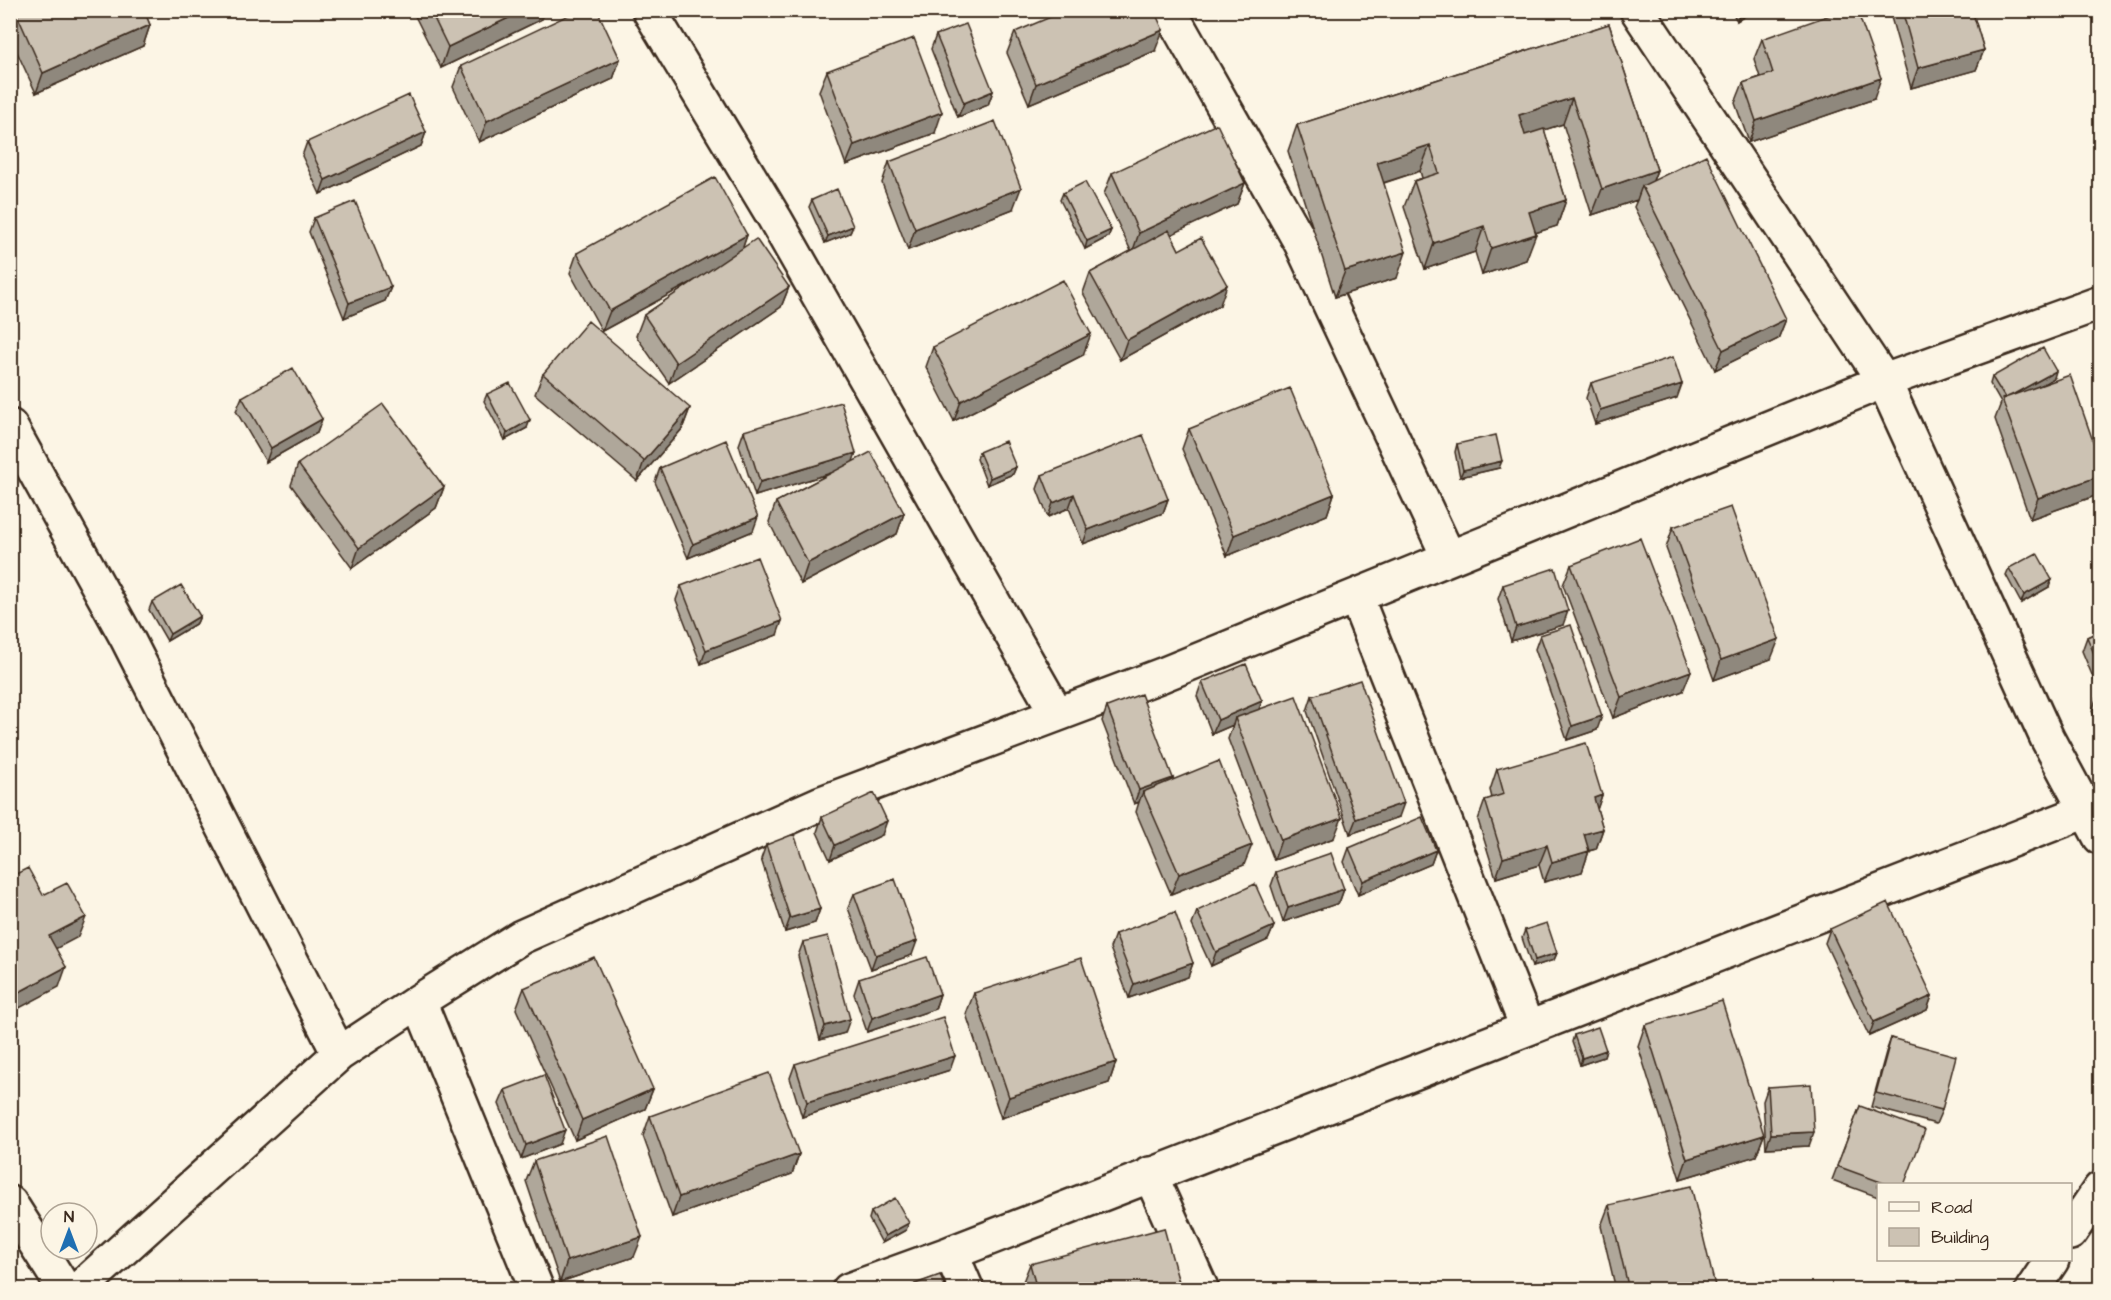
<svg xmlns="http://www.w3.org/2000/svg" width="2111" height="1300" font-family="'Architects Daughter',sans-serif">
<rect width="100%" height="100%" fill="#fcf5e5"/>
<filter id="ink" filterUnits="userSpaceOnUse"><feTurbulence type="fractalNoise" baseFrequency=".0167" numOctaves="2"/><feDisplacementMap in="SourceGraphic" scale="12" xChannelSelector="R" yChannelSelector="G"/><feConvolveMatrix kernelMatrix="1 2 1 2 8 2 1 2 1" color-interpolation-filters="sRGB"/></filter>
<g filter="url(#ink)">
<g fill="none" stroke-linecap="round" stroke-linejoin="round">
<g stroke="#3b2a1e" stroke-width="38">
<path id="minor" d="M649,10L775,219L1057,714
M1169,10L1301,243L1449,558
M1637,10L1884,381L2047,738L2100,837
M10,426L127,638L339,1054
M1356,597L1527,1027
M419,1001L537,1290
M1150,1174L1202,1290
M10,1203L65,1290
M2070,1233L2100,1189
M951,1253L967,1290
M78,1290L339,1054L419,1001L521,937L819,804L1162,675L1884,381L2100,303
M849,1290L951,1253L2086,811
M2032,1290L2052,1260"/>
</g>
<use href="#minor" stroke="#fcf5e5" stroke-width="33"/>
</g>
<path fill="#afa79a" stroke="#3b2a1e" stroke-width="1.5" d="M10,10H144L150,25L143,46L36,93L10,37Z
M414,10H545L542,19L441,68L413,12Z
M1731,10H1755L1737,21Z
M1889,10H1972L1984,50L1976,70L1911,88Z
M1609,24L1657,170L1653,181L1786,319L1778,339L1715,370L1634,207L1637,200L1592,215L1563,124L1544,130L1566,200L1557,226L1535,233L1526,260L1482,275L1475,252L1425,269L1404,207L1414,181L1422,178L1420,171L1384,183L1397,278L1335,297L1288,151L1297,125Z
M1015,32L1155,51L1029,104L1007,53Z
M936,35L993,91L988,105L958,117L931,49Z
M1762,39L1874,99L1749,142L1735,103L1743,83L1760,77L1754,59Z
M620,59L613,79L479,142L453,87L461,66Z
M827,71L935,133L846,165L819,91Z
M426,132L421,146L320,194L302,156L307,142Z
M889,162L1013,209L908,250L882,183Z
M1112,173L1245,183L1237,204L1171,234L1179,250L1220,305L1120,360L1083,293L1090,273L1131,251L1104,194Z
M1063,193L1111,230L1108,237L1085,249L1060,200Z
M812,200L853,226L850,233L825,243L809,207Z
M314,218L391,287L385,301L344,318L309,232Z
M747,235L742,249L789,287L781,307L669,383L636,336L644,315L697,279L602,331L570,273L577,253Z
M933,347L1083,355L954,421L926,367Z
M543,374L690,408L682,429L637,481L535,394Z
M1992,377L2054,378L2041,385L2098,495L2030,519L1995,419L2001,403L1990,384Z
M1591,383L1677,398L1595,424L1586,398Z
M487,394L527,428L505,440L484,401Z
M242,397L322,419L317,433L266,462L236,411Z
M1189,429L1334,494L1327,515L1227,556L1182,449Z
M744,431L853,462L904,513L897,534L801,584L769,522L776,502L831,473L755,496L739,445Z
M1457,444L1499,468L1460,477L1455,452Z
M979,452L1016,467L1013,474L987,485L977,459Z
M298,464L444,487L436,508L352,568L291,485Z
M660,468L753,531L688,558L655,482Z
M1042,475L1168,499L1163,513L1083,544L1069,508L1048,517L1037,489Z
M1673,527L1771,659L1714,680L1666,548Z
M1571,565L1683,691L1613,718L1563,585Z
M2009,568L2049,587L2021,603L2006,575Z
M1503,585L1563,625L1511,641L1498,599Z
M681,586L777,635L701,664L676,600Z
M152,602L200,616L197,623L167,641L149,610Z
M2100,631V679L2095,682L2082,651L2087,637Z
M1540,635L1597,730L1567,740L1535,649Z
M1202,682L1262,701L1259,710L1334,838L1274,860L1228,739L1233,725L1212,734L1197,696Z
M2100,695V728L2092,711L2097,696Z
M1312,696L1399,817L1350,834L1307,711Z
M1107,707L1172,780L1244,865L1171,894L1136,812L1139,802L1134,804L1102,721Z
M1497,769L1602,795L1597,809L1603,829L1596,849L1589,851L1582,872L1544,882L1539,865L1496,878L1478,820L1485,800L1492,798L1490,790Z
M822,817L882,835L830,860L817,832Z
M766,845L820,909L815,923L785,932L761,859Z
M1349,848L1436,850L1431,864L1358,895L1344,862Z
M1276,872L1344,889L1339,903L1283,922L1271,886Z
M854,894L912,955L871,969L848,908Z
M1197,911L1274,926L1268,940L1211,966L1192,925Z
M1830,929L1932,996L1927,1010L1869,1036L1825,943Z
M1525,930L1557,953L1554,960L1532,967L1522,938Z
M1115,934L1193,963L1188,977L1129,998L1110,948Z
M803,942L845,1033L820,1040L798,956Z
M859,979L940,994L935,1009L867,1032L854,994Z
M524,988L653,1089L645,1109L575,1140L516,1009Z
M974,993L1116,1062L1109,1083L1001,1118L966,1014Z
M1645,1025L1764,1135L1756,1156L1680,1179L1638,1046Z
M1574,1035L1606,1050L1604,1057L1580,1065L1572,1042Z
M1891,1038L1942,1110L1936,1124L1871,1107L1886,1052Z
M795,1064L950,1070L802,1117L790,1078Z
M1768,1087L1809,1146L1766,1148L1763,1101Z
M505,1090L560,1144L521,1159L499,1104Z
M1860,1106L1905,1185H1878V1197L1832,1180Z
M650,1116L799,1154L792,1174L672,1217L643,1136Z
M534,1161L634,1257L560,1282L526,1181Z
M1609,1205L1716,1290H1616L1601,1226Z
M871,1212L906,1230L882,1243L869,1219Z
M1030,1264L1181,1290H1024L1022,1284Z"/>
<path fill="#8f887d" stroke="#3b2a1e" stroke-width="1.5" d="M525,10H545L542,19L441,68L448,47Z
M1740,10H1755L1737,21Z
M150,25L143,46L36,93L43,73Z
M1163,30L1155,51L1029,104L1036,84Z
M1984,50L1976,70L1911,88L1918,68Z
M620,59L613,79L479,142L487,121Z
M1881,78L1874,99L1749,142L1756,121Z
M993,91L988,105L958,117L964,103Z
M1572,98L1563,124L1509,141L1519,115Z
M942,112L935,133L846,165L854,145Z
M426,132L421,146L320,194L325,180Z
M1430,145L1420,171L1367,188L1377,162Z
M1657,170L1647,196L1642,186L1637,200L1592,215L1602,189Z
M1245,183L1237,204L1132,253L1139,233Z
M1021,188L1013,209L908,250L915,229Z
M1566,200L1557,226L1519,238L1529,212Z
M853,226L850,233L825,243L828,236Z
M1484,226L1475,252L1425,269L1434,243Z
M1111,230L1108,237L1085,249L1087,241Z
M1536,234L1526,260L1482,275L1491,248Z
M747,235L740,256L602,331L610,311Z
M1406,252L1397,278L1335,297L1345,271Z
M1227,285L1220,305L1120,360L1127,340Z
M391,287L385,301L344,318L349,303Z
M789,287L781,307L669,383L676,363Z
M1786,319L1778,339L1715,370L1723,350Z
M1091,334L1083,355L954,421L961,401Z
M2056,371L2054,378L2005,406V399Z
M1682,384L1677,398L1595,424L1600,410Z
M690,408L682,429L637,481L644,461Z
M322,419L317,433L266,462L271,448Z
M530,420L527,428L505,440L507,433Z
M856,453L851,467L755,496L760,482Z
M1502,461L1499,468L1460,477L1463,470Z
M1016,467L1013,474L987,485L990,478Z
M2100,476V488L2098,495L2030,519L2038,498Z
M444,487L436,508L352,568L359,548Z
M1074,494L1069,508L1048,517L1053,503Z
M1334,494L1327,515L1227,556L1234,535Z
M1168,499L1163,513L1083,544L1088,530Z
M904,513L897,534L801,584L808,563Z
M758,517L753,531L688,558L693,544Z
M2052,580L2049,587L2021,603L2024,595Z
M1568,611L1563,625L1511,641L1516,627Z
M200,616L197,623L167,641L170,634Z
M782,621L777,635L701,664L706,650Z
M1779,639L1771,659L1714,680L1721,660Z
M2100,668V679L2095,682Z
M1691,671L1683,691L1613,718L1621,697Z
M1262,701L1257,715L1235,718L1233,725L1212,734L1218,720Z
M1602,716L1597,730L1567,740L1572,726Z
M1173,778L1167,792H1143L1139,802L1134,804L1139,790Z
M1602,795L1595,816L1594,798Z
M1404,803L1399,817L1350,834L1356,819Z
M1342,818L1334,838L1274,860L1281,840Z
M887,821L882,835L830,860L835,845Z
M1603,829L1596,849L1576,854L1584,834Z
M1252,845L1244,865L1171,894L1179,874Z
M1547,845L1539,865L1496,878L1503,858Z
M1436,850L1431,864L1358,895L1363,881Z
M1589,851L1582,872L1544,882L1552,862Z
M1344,889L1339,903L1283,922L1288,908Z
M820,909L815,923L785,932L790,918Z
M86,917L78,937L42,956L49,936Z
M1274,926L1268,940L1211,966L1216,952Z
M917,941L912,955L871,969L876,955Z
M1557,953L1554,960L1532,967L1535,960Z
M1193,963L1188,977L1129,998L1134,984Z
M66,967L59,987L10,1013V997Z
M940,994L935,1009L867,1032L872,1018Z
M1932,996L1927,1010L1869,1036L1874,1022Z
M850,1019L845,1033L820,1040L825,1026Z
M1606,1050L1604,1057L1580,1065L1582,1058Z
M955,1056L950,1070L802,1117L807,1102Z
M1116,1062L1109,1083L1001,1118L1009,1097Z
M653,1089L645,1109L575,1140L582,1120Z
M565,1130L560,1144L521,1159L526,1145Z
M1814,1132L1809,1146L1766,1148L1771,1134Z
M1764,1135L1756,1156L1680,1179L1687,1159Z
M799,1154L792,1174L672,1217L679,1197Z
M909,1223L906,1230L882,1243L885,1236Z
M642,1237L634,1257L560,1282L567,1261Z"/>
<path fill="#ccc2b3" stroke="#3b2a1e" stroke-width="1.5" d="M15,10H144L150,25L43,73Z
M430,10H525L448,47Z
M579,10H597L620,59L487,121L461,66Z
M1067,10H1154L1163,30L1036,84L1015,32Z
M1844,10H1857L1881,78L1756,121L1743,83L1773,73L1762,39Z
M1902,10H1972L1984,50L1918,68Z
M966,24L993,91L964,103L936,35Z
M1609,24L1657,170L1602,189L1572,98L1519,115L1525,135L1544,129L1566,200L1529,212L1536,234L1491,248L1484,226L1434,243L1414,181L1439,173L1430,145L1377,162L1406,252L1345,271L1297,125Z
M914,38L942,112L854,145L827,71Z
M409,95L426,132L325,180L307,142Z
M995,121L1021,188L915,229L889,162Z
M1217,124L1245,183L1139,233L1112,173Z
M1706,155L1786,319L1723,350L1642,186Z
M715,177L747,235L610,311L577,253Z
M1085,182L1111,230L1087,241L1063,193Z
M837,189L853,226L828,236L812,200Z
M355,201L391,287L349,303L314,218Z
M1169,230L1179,250L1201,238L1227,285L1127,340L1090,273Z
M756,239L789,287L676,363L644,315Z
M1063,280L1091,334L961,401L933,347Z
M588,321L690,408L644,461L543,374Z
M2043,348L2056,371L2014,394L2005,398L1992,377Z
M1673,357L1682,384L1600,410L1591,383Z
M293,368L322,419L271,448L242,397Z
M2070,375L2100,461V476L2038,498L2002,399Z
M510,383L530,420L507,433L487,394Z
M1290,388L1334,494L1234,535L1189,429Z
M841,402L856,453L760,482L744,431Z
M383,404L444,487L359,548L298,464Z
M1143,435L1168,499L1088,530L1074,494L1053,503L1042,475Z
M1496,435L1502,461L1463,470L1457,444Z
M726,440L758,517L693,544L660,468Z
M1005,441L1016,467L990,478L979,452Z
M871,452L904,513L808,563L776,502Z
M1731,507L1779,639L1721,660L1673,527Z
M1640,538L1691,671L1621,697L1571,565Z
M2037,553L2052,580L2024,595L2009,568Z
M757,557L782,621L706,650L681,586Z
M1555,568L1568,611L1516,627L1503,585Z
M181,585L200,616L170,634L152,602Z
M1571,625L1602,716L1572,726L1540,635Z
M2100,631V668L2087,637Z
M1246,664L1262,701L1218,720L1202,682Z
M1360,680L1404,803L1356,819L1312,696Z
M1141,694L1173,778L1139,790L1107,707Z
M2100,695V703L2097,696Z
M1296,696L1342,818L1281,840L1235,718Z
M1586,743L1602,795L1594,798L1603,829L1584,834L1589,851L1552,862L1547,845L1503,858L1485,800L1504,794L1497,769Z
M1219,761L1252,845L1179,874L1143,792Z
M874,793L887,821L835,845L822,817Z
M1422,817L1436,850L1363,881L1349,848Z
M794,834L820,909L790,918L766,845Z
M1331,853L1344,889L1288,908L1276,872Z
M28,868L43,895L67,883L86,917L49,936L66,967L10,997V877Z
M895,879L917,941L876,955L854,894Z
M1255,884L1274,926L1216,952L1197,911Z
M1888,902L1932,996L1874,1022L1830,929Z
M1175,912L1193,963L1134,984L1115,934Z
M1547,923L1557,953L1535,960L1525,930Z
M828,936L850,1019L825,1026L803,942Z
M594,957L653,1089L582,1120L524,988Z
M927,957L940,994L872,1018L859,979Z
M1081,958L1116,1062L1009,1097L974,993Z
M1722,1001L1764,1135L1687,1159L1645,1025Z
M943,1017L955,1056L807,1102L795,1064Z
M1598,1027L1606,1050L1582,1058L1574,1035Z
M1891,1038L1956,1056L1942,1110L1876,1093Z
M769,1073L799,1154L679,1197L650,1116Z
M544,1075L565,1130L526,1145L505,1090Z
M1811,1084L1814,1132L1771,1134L1768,1087Z
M1860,1106L1925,1130L1904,1185H1889L1837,1166Z
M608,1136L642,1237L567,1261L534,1161Z
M1691,1186L1716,1290H1629L1609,1205Z
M895,1198L909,1223L885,1236L871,1212Z
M1164,1228L1181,1290H1037L1030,1264Z
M940,1275L946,1290H918L915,1284Z"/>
</g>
<rect width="2111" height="1300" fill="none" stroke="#fcf5e5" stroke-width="36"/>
<rect x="18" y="18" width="2075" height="1264" fill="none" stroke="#3b2a1e" stroke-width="2" filter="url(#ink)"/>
<rect x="1877" y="1183" width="195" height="78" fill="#fcf5e5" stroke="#afa495" stroke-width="1.5"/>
<rect x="1889" y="1202" width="30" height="9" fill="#fcf5e5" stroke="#afa495" stroke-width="1.5"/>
<text x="1931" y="1213" font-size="18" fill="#3b2a1e">Road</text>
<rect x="1889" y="1228" width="30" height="18" fill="#ccc2b3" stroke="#afa495" stroke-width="1.5"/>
<text x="1931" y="1243" font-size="18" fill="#3b2a1e">Building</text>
<g transform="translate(69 1231)"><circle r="28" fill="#fcf5e5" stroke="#afa495" stroke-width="1.5"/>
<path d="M0-4.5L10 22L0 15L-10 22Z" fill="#1f6fb2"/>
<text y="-9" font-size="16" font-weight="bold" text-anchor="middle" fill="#3b2a1e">N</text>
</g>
</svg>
